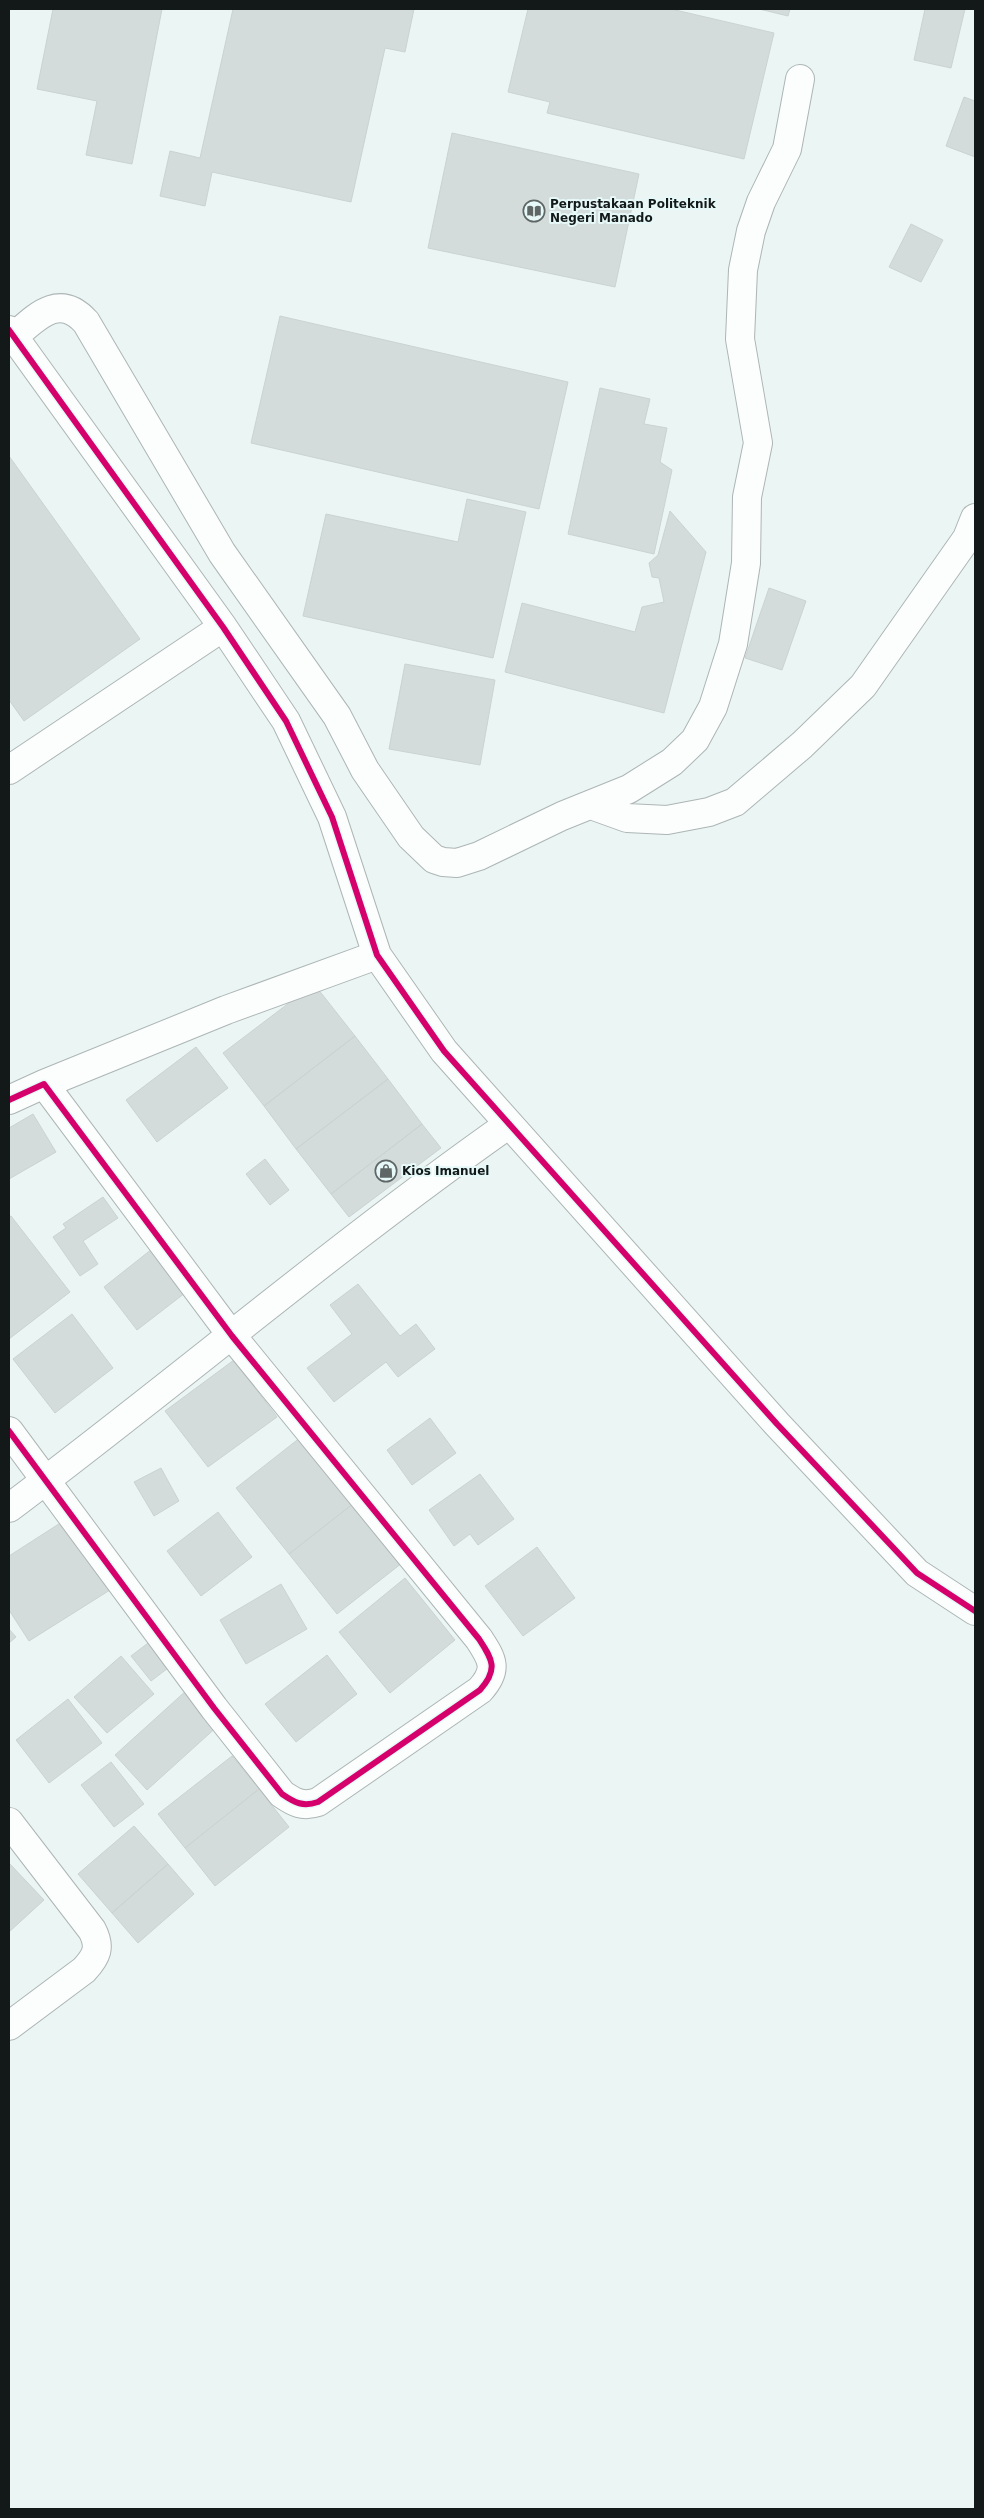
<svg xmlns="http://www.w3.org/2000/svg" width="984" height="2518" font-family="'DejaVu Sans',sans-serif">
<rect width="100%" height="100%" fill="#eaf5f4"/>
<path fill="#d4dcdb" stroke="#cbd3d1" d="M53,9H162L132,164L86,155L97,101L37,89Z
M233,9H414L405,52L385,48L351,202L212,172L205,206L160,196L170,151L200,158Z
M528,9H671L774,33L744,159L547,113L550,102L508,92Z
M759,9H790L788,16Z
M925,9H965L951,68L914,60Z
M964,97L975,101V157L946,146Z
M452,133L639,174L615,287L428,248Z
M911,224L943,240L921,282L889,267Z
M280,316L568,382L539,509L251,443Z
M600,388L650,399L644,424L667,428L660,462L672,470L654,554L568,534Z
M9,456L140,639L24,721L9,700Z
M467,499L526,512L493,658L303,616L326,514L458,542Z
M670,511L706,552L664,713L505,672L522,603L635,632L642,607L664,602L659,578L652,577L649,563L658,555Z
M769,588L806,601L782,670L745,658Z
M405,664L495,680L480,765L389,749Z
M314,984L355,1036L264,1106L223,1053Z
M355,1036L388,1079L296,1149L264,1106Z
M196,1047L228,1088L157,1142L126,1100Z
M388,1079L422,1124L331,1194L296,1149Z
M33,1114L56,1152L9,1179V1128Z
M422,1124L441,1148L349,1217L331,1194Z
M265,1159L289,1190L270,1205L246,1174Z
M103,1197L118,1218L83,1241L98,1264L80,1276L53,1237L66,1228L63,1224Z
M11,1216L70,1292L9,1339V1217Z
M152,1249L185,1293L137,1330L104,1287Z
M358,1284L400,1336L416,1324L435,1349L398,1377L386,1362L334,1402L307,1368L352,1334L330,1305Z
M72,1314L113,1368L55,1413L13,1359Z
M234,1360L277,1417L208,1467L165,1411Z
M430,1418L456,1453L412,1485L387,1450Z
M301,1437L354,1503L289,1554L236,1488Z
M161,1468L179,1501L154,1516L134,1482Z
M480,1474L514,1519L478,1545L470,1534L454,1546L429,1510Z
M354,1503L402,1563L337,1614L289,1554Z
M218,1512L252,1557L201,1596L167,1551Z
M65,1520L110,1590L29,1641L9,1610V1556Z
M537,1547L575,1598L523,1636L485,1586Z
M405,1578L455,1640L390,1693L339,1632Z
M281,1584L307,1629L246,1664L220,1620Z
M9,1629L16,1637L9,1643Z
M156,1637L176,1662L151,1681L131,1656Z
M327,1655L357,1694L296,1742L265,1704Z
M121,1656L154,1694L107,1733L74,1697Z
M188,1689L220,1724L147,1790L115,1755Z
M68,1699L102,1743L49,1783L16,1740Z
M232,1756L259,1789L185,1848L158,1814Z
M111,1762L144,1804L114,1827L81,1785Z
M259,1789L289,1827L215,1886L185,1848Z
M134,1826L168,1864L112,1913L78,1874Z
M9,1863L44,1900L9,1932Z
M168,1864L194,1894L138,1943L112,1913Z"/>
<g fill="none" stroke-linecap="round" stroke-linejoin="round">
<g stroke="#adb5b5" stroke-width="30">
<path id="minor" d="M9,330L223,627L286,721L332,817L377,955L444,1051L777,1424L917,1573L975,1611
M9,341C33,321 57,290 86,322L222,553L337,716L365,770L411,837L434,859L443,862L457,863L479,856L562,816L629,789L672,762L695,740L713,707L733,644L746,563L747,497L758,443L740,339L743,270L751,231L761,202L787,149L800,79
M9,770L223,627
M591,805L627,818L667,820L709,812L735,802L802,745L863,686L967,538L975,518
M44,1084L226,1010L377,955
M9,1100L44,1084L232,1336L479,1639C492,1659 499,1669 480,1690L318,1802C303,1807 295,1803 282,1794L214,1708L9,1431
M9,1508C177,1382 337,1245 509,1124
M9,1822L92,1930C101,1947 97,1956 84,1970L9,2026"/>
</g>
<use href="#minor" stroke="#fcfefd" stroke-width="28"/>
<g stroke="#e6f9f8" stroke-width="9">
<path id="cycleway" d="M9,330L223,627L286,721L332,817L377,955L444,1051L777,1424L917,1573L975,1611
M9,1100L44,1084L232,1336L479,1639C492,1659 499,1669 480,1690L318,1802C303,1807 295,1803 282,1794L214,1708L9,1431"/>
</g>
<use href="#cycleway" stroke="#d6006c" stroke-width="6"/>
</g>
<defs>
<g id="library-ring" transform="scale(1.125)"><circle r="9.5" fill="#e6f9f8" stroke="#5e6666" stroke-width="1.5"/><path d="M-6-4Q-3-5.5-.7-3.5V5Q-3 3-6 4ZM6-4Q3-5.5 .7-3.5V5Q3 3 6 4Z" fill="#5e6666"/></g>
<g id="shop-ring" transform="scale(1.125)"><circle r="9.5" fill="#e6f9f8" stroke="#5e6666" stroke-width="1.5"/><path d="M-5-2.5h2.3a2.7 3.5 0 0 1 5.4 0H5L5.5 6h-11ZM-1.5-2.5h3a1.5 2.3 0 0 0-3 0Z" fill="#5e6666"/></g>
</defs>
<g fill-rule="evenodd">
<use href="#library-ring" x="534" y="211"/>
<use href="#shop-ring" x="386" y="1171"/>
</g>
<g text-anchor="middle" stroke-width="4" stroke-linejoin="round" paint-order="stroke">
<g font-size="12" font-weight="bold" fill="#131919" stroke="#e6f9f8" text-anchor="start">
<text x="550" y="208">Perpustakaan Politeknik<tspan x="550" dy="14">Negeri Manado</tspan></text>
<text x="402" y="1175">Kios Imanuel</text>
</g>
</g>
<rect width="984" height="2518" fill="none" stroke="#131919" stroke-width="20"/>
</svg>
